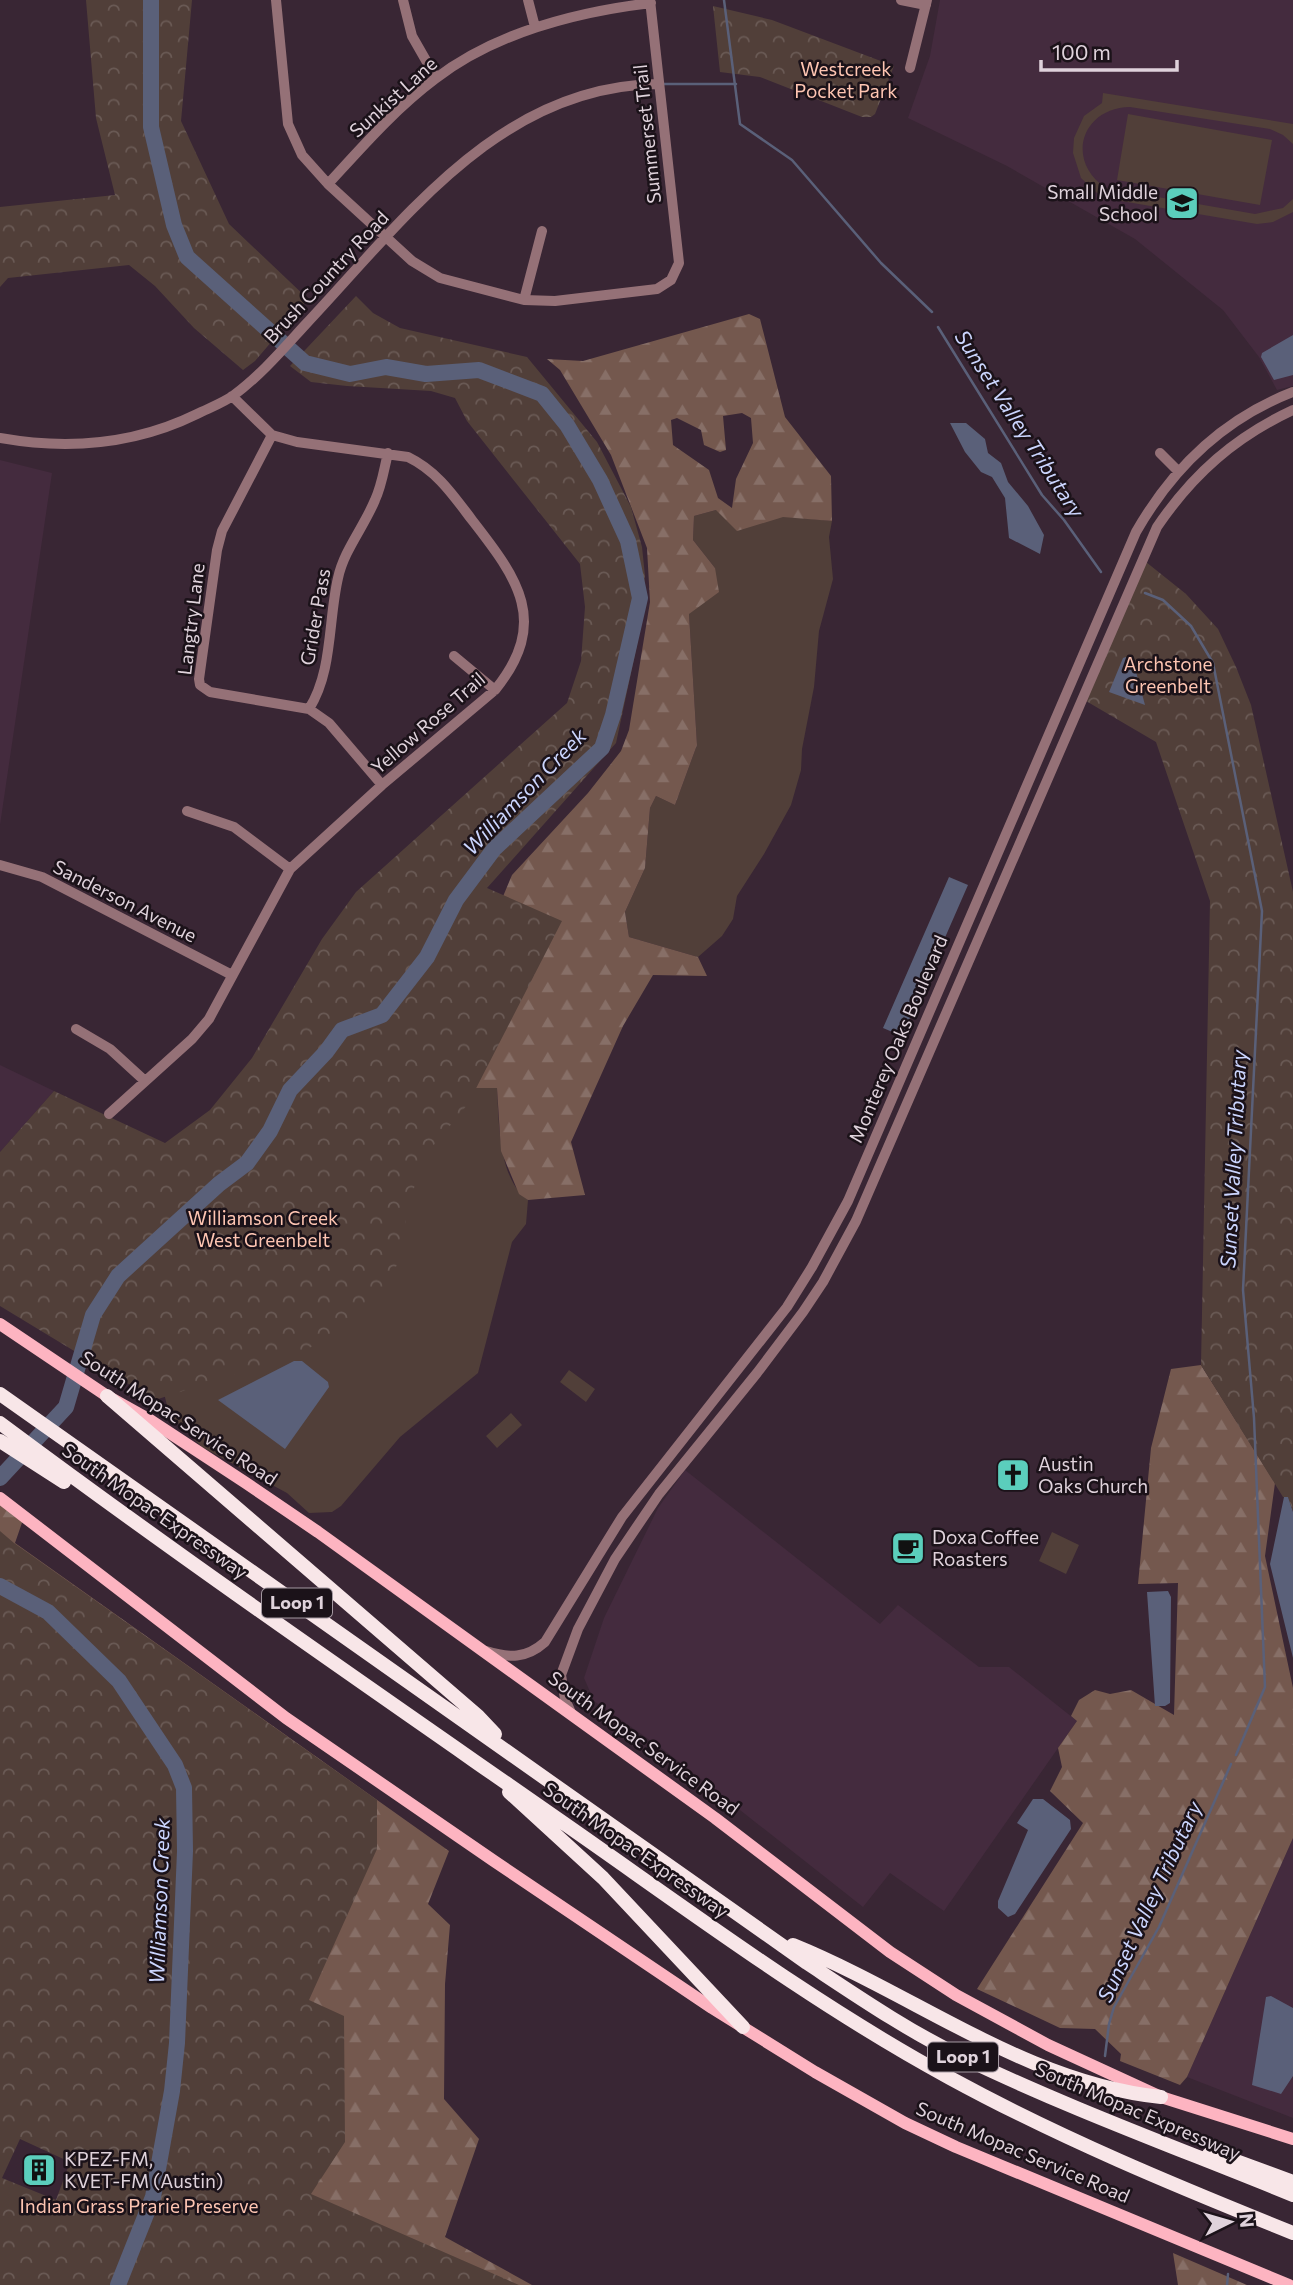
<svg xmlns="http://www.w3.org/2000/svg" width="1293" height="2285" font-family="Commissioner,sans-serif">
<defs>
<pattern id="forest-firs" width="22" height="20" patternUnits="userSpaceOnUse" patternTransform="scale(1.75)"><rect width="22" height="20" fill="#74584e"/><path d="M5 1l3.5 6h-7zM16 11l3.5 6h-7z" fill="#876f67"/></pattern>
<pattern id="park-crowns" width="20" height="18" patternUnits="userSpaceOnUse" patternTransform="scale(1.75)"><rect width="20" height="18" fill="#513f39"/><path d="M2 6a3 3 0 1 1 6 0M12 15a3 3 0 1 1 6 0" fill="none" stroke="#6a5a55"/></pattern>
</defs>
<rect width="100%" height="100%" fill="#392634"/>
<path fill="#442b3e" d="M940,0H1293V386L1277,390L1259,357L1223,310L1135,239L1007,166L908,118L930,56Z
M0,460L52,473L0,825Z
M0,1065L54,1091L0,1152Z
M685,1470L880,1624L898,1605L979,1667H1009L1077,1721L944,1911L890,1873L863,1907L664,1750L594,1701L584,1678L604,1618L658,1508Z
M1293,1838V2118L1187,2077Z"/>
<path fill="#513f39" d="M1103,93L1293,124V144L1283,135L1270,129L1130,107C1081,108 1065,161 1106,188L1255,214L1283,208L1293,199V212L1273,222L1257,224L1121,201L1097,193L1081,178L1073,153L1074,138L1084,116L1102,103Z
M1128,114L1272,140L1260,205L1117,180Z
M716,510L791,514L792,517L832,521L829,537L833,579L819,631L814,687L802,749L801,770L791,805L764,854L737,896L733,919L722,936L698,957L629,937L625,912L645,868L650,808L656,796L675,805L697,745L689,614L715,568L693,540L694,516Z
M474,1088H497C499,1121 498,1179 528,1200L526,1224L512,1242L478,1373L400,1437L341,1506L332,1512L309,1513L287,1493L202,1447L169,1414L163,1389Z
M569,1370L595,1389L586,1402L560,1382Z
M511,1413L522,1425L497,1448L486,1436Z
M1052,1532L1079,1545L1066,1574L1039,1561Z"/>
<path fill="url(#forest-firs)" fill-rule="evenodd" d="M749,314L760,319L785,417L831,476L832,521L783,517L737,531L716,510L694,516L693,540L715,568L719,592L689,614L697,745L675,805L656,796L650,808L645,868L625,912L629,937L698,957L707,976L653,975L623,1026L571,1142L585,1195L528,1200L519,1194L501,1151L497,1088H474L486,937L512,875L588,793L621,751L629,730L650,602L647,548L611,455L560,370L547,359L583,361ZM742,413L751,418L753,443L736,479L732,508L718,498L709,470L673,445L671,420L677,418L701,430L704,445L720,452L726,450L723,416Z
M1201,1365L1275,1483L1265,1556L1293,1688V1838L1187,2077L1180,2085L1120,2061L1121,2054L1095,2029L1060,2028L977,1989L1083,1823L1050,1791L1062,1767L1058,1748L1077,1721L1071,1716L1079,1700L1095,1690L1110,1694L1131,1690L1174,1715L1178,1583L1138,1584L1151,1448L1171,1369Z
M0,1498L24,1517L15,1543L449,1851L428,1904L450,1925L445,1984L444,2099L479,2139L445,2237L532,2285H73L105,2062L0,2015Z
M1173,2253L1247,2285H1178Z"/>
<path fill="url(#park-crowns)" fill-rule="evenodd" d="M86,0H192L181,121L229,224L308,299L255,361L243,370L194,328L155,286L129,265L8,278L0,287V207L115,195L96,118Z
M713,6L772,20L894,66L875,114L871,117H862L760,77L720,72Z
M356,296L373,313L400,328L527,357L597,442L631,507L642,547L645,576L637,645L616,743L487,888L562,921L468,1104L424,1157L407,1210L401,1254L389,1285L340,1331L300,1353L155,1400L0,1306V1152L54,1091L165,1143L210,1110L252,1058L322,939L356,892L567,703L581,661L585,607L580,564L467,421L455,398L431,391L347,386L311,382L290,366Z
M1146,562L1186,594L1218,629L1236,667L1251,705L1293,892V1512L1288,1497H1283L1201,1365L1210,901L1156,742L1086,701Z
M0,1531L14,1543L377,1800V1849L309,2000L344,2016L345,2142L311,2194L519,2285H0ZM20,2139L70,2162L56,2200L2,2178Z"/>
<path fill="#5a6079" d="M1293,335V375L1274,380L1261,357L1262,353Z
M950,423H966L985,439L988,453L1001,463L1008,482L1028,506L1044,535L1040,554L1009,538L1005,498L992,477L981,472L965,452Z
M1126,657L1135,668L1145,705L1109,692L1123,658Z
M949,877L968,885L902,1036L883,1028Z
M294,1361H302L328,1382L329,1387L285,1449L218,1400Z
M1284,1497H1288L1293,1512V1658L1270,1564Z
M1168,1591L1171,1597L1170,1703L1165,1706H1155L1147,1592Z
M1033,1799H1043L1070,1820L1071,1829L1015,1914L1008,1917L998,1908V1901L1028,1830L1017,1823Z
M1271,1996L1293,2008V2076L1281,2094L1252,2085L1266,1997Z"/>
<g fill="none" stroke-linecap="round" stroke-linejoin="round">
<path stroke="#5a6079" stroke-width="2.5" d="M724,0L740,124L792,160L881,263L932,312
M662,84H736
M938,327L1042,495L1064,520L1101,572
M1145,593L1163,600L1191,626L1213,663L1262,911L1243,1290L1254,1418L1265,1687L1236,1755
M1105,2056L1109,2024L1114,2007L1159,1927L1231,1764
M1227,2285L1228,2274"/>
<path stroke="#5a6079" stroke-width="16" d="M0,1478L66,1407L93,1315L118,1276L219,1184L247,1163L270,1131L290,1090L326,1052L342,1030L382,1015L427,957L456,900L494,849L602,748L613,715L640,598L628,541L600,480L567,425L542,394L479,370L426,374L386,367L350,374L305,363L187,257L174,225L151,127V0
M0,1586L48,1612L119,1681L175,1765L184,1788L185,1851L177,2043L172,2091L153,2197L118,2285"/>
<path stroke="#957177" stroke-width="10" d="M276,0L288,124L302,155L328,184L412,261L440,278L524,300L555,301L657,289L671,280L679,263L650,0
M403,0L412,36L436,78
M528,0L535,27
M901,0L926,5
M910,68L927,0
M328,184C362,147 395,109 435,79C496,32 576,12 651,3
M524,300L542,231
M272,435L222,531L217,550L199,679L200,685L210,692L309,709L329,723L382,785
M0,438C68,450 134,445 197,414C209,408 223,403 234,395C261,375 283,349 306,324C404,220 500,85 659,84
M1160,453L1178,471
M454,656L495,690
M309,709C333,671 328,621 338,578C344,550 364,527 375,500C382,485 384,469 388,453
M187,811L234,827L290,869
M0,865L42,877L232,975
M76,1029L110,1049L145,1081
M109,1114L192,1039L209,1019L290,869L382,785L495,690C550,622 518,579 472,520C453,495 437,471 408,457L297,442L272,435L232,396
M486,1651C509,1658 526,1659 545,1642L622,1517L787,1307L812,1267L848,1201L1136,532C1172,469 1223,419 1293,392
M572,1715L565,1699L561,1675L578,1629L615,1559L659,1494L757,1373L803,1312L823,1282L856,1221L1157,527C1193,474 1235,437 1293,410"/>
<path stroke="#fdb4c1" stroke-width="12" d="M0,1324L107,1396L150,1420L246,1483L318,1532L715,1818L890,1952L956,1995L1048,2045L1161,2097L1293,2139
M0,1498L286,1718L494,1861L712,2008L815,2072L905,2123L956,2147L1289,2285"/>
<path stroke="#f8e6e8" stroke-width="14" d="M0,1394L807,1963C857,1996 908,2031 962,2057C1070,2109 1183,2150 1293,2195
M107,1396L478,1716L495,1734
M0,1423C181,1558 367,1686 552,1815C682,1905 810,2002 950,2078C1060,2138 1176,2186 1293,2233
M0,1441L64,1482
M509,1792L603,1878L743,2027
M793,1945C916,1995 1026,2083 1161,2097
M1209,2154L1228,2158L1293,2182"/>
</g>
<defs>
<g id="school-square" transform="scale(1.75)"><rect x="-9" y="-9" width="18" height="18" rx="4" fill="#5bcebc" stroke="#1b1219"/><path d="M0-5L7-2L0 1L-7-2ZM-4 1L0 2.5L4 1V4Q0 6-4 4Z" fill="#111"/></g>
<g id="church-square" transform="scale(1.75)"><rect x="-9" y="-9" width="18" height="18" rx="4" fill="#5bcebc" stroke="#1b1219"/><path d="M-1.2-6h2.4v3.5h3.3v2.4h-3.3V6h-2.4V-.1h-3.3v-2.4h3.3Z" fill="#111"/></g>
<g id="cafe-square" transform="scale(1.75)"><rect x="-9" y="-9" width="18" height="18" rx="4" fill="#5bcebc" stroke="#1b1219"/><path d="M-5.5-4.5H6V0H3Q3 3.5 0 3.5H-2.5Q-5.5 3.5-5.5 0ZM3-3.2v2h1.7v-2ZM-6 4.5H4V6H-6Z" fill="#111"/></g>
<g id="building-square" transform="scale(1.75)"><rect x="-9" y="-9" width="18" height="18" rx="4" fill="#5bcebc" stroke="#1b1219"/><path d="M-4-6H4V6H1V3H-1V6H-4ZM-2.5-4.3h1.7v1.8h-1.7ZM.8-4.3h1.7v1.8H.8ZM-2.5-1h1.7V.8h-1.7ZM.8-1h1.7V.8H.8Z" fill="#111"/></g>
</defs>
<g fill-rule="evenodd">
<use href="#school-square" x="1182" y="203"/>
<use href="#church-square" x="1013" y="1475"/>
<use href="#cafe-square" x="908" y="1548"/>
<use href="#building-square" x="39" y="2170"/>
</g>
<g text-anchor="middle" stroke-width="5" stroke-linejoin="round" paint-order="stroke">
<g fill="#1b1219" stroke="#a498a1" stroke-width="2">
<rect x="262" y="1588.5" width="70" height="29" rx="5"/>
<rect x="928" y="2042.5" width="70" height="29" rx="5"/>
</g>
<g font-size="18" font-weight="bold" fill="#dfd2db">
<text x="297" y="1609">Loop 1</text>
<text x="963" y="2063">Loop 1</text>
</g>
<g font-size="19" fill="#fec5b2" stroke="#1b1219">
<text x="846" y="76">Westcreek<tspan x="846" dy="22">Pocket Park</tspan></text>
<text x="1168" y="671">Archstone<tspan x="1168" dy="22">Greenbelt</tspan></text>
<text x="263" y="1225">Williamson Creek<tspan x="263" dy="22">West Greenbelt</tspan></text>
<text x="139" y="2213">Indian Grass Prarie Preserve</text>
</g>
<g font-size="19" fill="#dfd2db" stroke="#1b1219">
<text transform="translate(393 97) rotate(-42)" y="7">Sunkist Lane</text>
<text transform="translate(647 134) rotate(-96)" y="7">Summerset Trail</text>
<text transform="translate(326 277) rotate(-47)" y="7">Brush Country Road</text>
<text transform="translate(315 617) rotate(-80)" y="7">Grider Pass</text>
<text transform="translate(191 619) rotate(-83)" y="7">Langtry Lane</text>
<text transform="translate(428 723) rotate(-41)" y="7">Yellow Rose Trail</text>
<text transform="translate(125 901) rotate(27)" y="7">Sanderson Avenue</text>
<text transform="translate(898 1039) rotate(-67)" y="7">Monterey Oaks Boulevard</text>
<text transform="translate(179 1418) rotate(33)" y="7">South Mopac Service Road</text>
<text transform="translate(155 1511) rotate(35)" y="7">South Mopac Expressway</text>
<text transform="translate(644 1743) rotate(36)" y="7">South Mopac Service Road</text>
<text transform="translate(636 1850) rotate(35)" y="7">South Mopac Expressway</text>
<text transform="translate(1138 2111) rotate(23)" y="7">South Mopac Expressway</text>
<text transform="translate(1023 2152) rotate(23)" y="7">South Mopac Service Road</text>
</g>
<g font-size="19" fill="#dfd2db" stroke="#1b1219" text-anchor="start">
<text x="1158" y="199" text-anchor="end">Small Middle<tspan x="1158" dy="22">School</tspan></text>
<text x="1038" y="1471">Austin<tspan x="1038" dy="22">Oaks Church</tspan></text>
<text x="932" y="1544">Doxa Coffee<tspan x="932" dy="22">Roasters</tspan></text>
<text x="64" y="2166">KPEZ-FM,<tspan x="64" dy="22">KVET-FM (Austin)</tspan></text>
</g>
<g font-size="21" font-style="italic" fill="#cbd5fe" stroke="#1b1219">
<text transform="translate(1019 424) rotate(57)" y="7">Sunset Valley Tributary</text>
<text transform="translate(525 792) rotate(-46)" y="7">Williamson Creek</text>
<text transform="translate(1234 1159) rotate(-87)" y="7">Sunset Valley Tributary</text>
<text transform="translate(160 1901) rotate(-88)" y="7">Williamson Creek</text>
<text transform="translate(1150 1902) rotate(-65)" y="7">Sunset Valley Tributary</text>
</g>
</g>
<g transform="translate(1230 2222) rotate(85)" stroke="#1b1219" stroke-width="5" paint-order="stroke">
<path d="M0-5L12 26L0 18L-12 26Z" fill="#dfd2db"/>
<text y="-10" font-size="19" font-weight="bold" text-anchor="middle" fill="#dfd2db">N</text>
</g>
<path d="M1041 60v10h136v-10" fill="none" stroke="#dfd2db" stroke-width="3.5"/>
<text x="1052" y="60" font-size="21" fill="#dfd2db" stroke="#1b1219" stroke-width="5" paint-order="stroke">100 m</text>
</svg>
